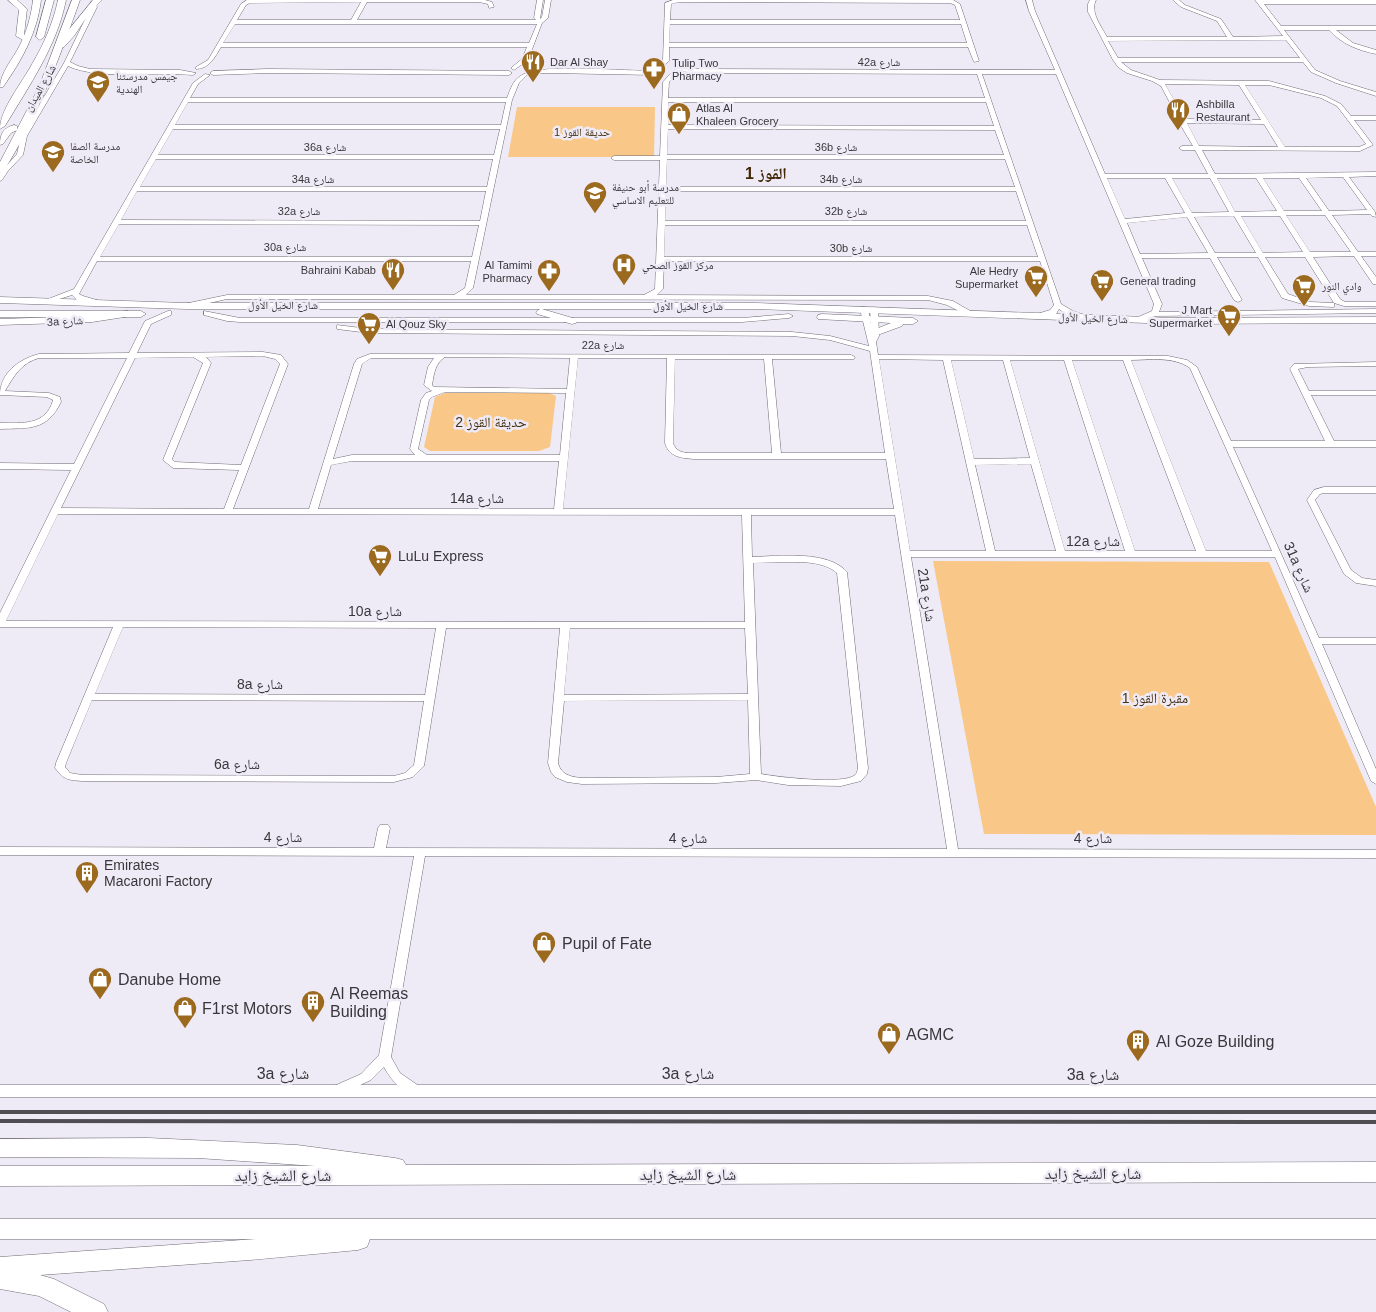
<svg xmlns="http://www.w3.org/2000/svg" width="1376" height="1312" font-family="Arial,'Noto Naskh Arabic',sans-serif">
<rect width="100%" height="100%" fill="#efebf6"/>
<path fill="#f9c787" d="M517,107H655L654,157H508Z
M445,393H549L556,396L550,447L539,451H430L424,447L435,397Z
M933,561L1269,562L1376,807V835L984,834Z"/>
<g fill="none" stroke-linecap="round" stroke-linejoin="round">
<g stroke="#6f6b75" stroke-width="1">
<path id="minor" d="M247,0H485L492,2L494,7L489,8L488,4L479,2H367L357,20H536L534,18L537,0H543L540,19L542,17L545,0H551L548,18L542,23L528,60L514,70L511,68L522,59L527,47H221C215,57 209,69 196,69V67L208,60L241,4ZM361,2L351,20H237L246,5L250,3ZM235,24H537L529,43H223Z
M673,0H953L960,4L979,61L974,62L968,47H669V61L658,70L655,68L663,60L665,3ZM679,2L950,3L955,5L960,20H670L671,4ZM670,24H961L967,43H669Z
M1026,0H1032L1035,11L1105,174H1208L1195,150H1182L1179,148L1182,146H1193L1178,121L1179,120L1161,86L1152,81L1127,73L1118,67L1113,60L1088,12V4L1090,0H1096C1090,12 1101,26 1107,37H1227L1217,21L1181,7L1173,0H1179L1185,5L1221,19L1233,37L1283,36L1255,0H1376V4H1264L1281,26H1376V30H1336L1353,43L1376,50V54C1357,50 1342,44 1329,30H1284L1315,70L1340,81L1376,92V96L1336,83L1311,72L1303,62H1121L1131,70L1160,80L1269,81L1325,96L1341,104L1351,116H1376V120H1354L1373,145L1360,151L1202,150L1215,174L1376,172V176L1349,177L1375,212L1376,217L1372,216L1370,214L1332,215L1358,252H1376V256H1361L1376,277V284H1373L1354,256L1313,257L1340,299L1345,302H1376V306H1344L1334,303L1305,257H1265L1288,294L1310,302L1334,303V307L1309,306L1282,298L1258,257H1217L1242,300L1238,302L1234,300L1210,258H1142L1162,304L1159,312L1376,309V313L1155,316L1142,322H1136V318L1152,311L1154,304L1056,74H982L1061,304L1073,311L1085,315L1086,317L1082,319L1067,315L1059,309L1056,314L1037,318V314L1050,310L1054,305L1040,261H664L663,289L657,295L928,296L953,301L972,312V316H969L947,305L928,300L227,299L187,308L183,306L184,304L227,295H454L465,288L471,261H97L79,294L83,296L100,301V305L77,300L72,295L47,303L43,301L74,289L193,83L205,74L210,75L198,84L190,98H507C511,88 513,79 524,74C542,64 627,71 654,71L657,73L654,75L549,73L528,74L519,83L512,100L473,288L466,295H644L655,289L660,160H614L611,158L614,156H660L663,82L670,74L675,75L669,82L668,98H985L977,74L699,73L677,71L675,70V68L699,69L1055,70L1029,11ZM1286,40L1300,58H1118L1108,41ZM1165,84L1239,85L1261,120L1185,119ZM1245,85H1269L1321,98L1337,106L1366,144L1359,147H1285ZM188,102H506L501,125H175ZM668,102H986L994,126L668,125ZM1187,123L1264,124L1278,147L1199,146ZM173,129H500L494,155H158ZM668,129L995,130L1004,155H667ZM156,159H493L487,187H140ZM667,159H1005L1015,187H666ZM1342,177H1343L1367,210L1329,211L1306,178ZM1107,178H1165L1185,213L1125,219ZM1172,178H1210L1229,212L1192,213ZM1217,178H1256L1277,211L1235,212ZM1263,178H1299L1322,211H1284ZM137,191H486L480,221L121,220ZM666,191H1016L1026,221H665ZM1286,215H1325L1351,252H1310ZM1234,216L1256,253H1215L1194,217ZM1241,216H1280L1303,252L1263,253ZM1187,217L1208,253L1140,254L1127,223ZM119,224L479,225L472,257H100ZM665,225H1027L1038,257H664Z
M91,2H95L97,7L70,62L78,66L90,69L180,70L196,73L193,75C159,72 97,80 68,66L27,136L23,155L8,171L2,180L0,181V173L17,154L21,136L64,63L91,7Z
M268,69L509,71L512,73L509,75L268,73L213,75L210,73L213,71Z
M861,307H864L868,309L871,324L870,309L874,307L878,309L879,336L876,342L878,355L1168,356L1187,360L1197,367L1231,441H1325L1290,369L1294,364L1376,362V366L1308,367L1298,369L1309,391H1376V395H1311L1334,441H1376V447H1233L1319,638H1376V644H1322L1376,769V784L1371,781L1275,557H911L958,849L1376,850V858L425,856L391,1057L400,1073L419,1086L421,1090L419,1094C405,1098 389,1077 384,1067L371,1080L339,1095L334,1094L332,1090L334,1086L361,1074L379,1055L414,856L0,855V847L374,848L378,828L380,825H388L390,828L386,848L947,849L895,515H751L752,557C779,556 828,550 847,572L868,768L867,774L861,781L841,786L788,785L756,780L716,783L582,784L567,782L555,777L551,772L548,763L560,628H446L424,766L413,777L394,782L82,781C68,780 64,780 55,768L56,763L113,627H0V613L71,470L0,469V463L74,464L127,358H39C21,363 14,376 5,391L49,393L60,397L61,402C47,431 29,428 0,429V423C22,423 46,426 53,400L47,397L0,395C0,373 19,359 39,354L129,353L145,321L168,311H171V315L151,324L137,353L263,352L281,355L288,364L233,509H309L354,364L357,359L370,354L851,355L855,357L854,359H772L781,453H885L870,351L830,340L792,336L369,333L337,329V325L369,329L792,332L830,336L869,346L860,309ZM263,356L275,359L280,364L241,465L175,462L172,459L211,363L206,357ZM193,357L203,363L163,460L173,468L239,470L224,509L61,508L135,358ZM445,357L570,358L567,389L434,387L432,385C434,374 435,363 445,357ZM371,358H434L428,367L424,385L432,391L426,393L421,400L410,449L415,455H352L333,459L362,364ZM578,358H667L665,443C669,457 681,458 694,459H886L894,509H563ZM675,359H764L772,453H690C682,453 676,451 673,443ZM879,359L943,360L986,551H910ZM951,360H1003L1030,458L974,459ZM1010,360H1064L1125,551H1065ZM1072,360H1123L1196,551H1135ZM1131,360C1150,360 1173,356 1190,368L1272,551H1206ZM445,392L566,393L560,455H427L418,449L429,400L432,397ZM352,461H559L554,509H318L331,465ZM1031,464L1056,551H995L975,465ZM58,514L742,515L745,622L6,621ZM784,562C802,562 823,561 837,573L858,768C857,772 857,773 855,775C844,785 778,777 761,774L753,563ZM123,627L436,628L425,695L95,694ZM570,628H745L748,694L564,695ZM92,700L424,701L414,765L405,773L394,776L82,775L70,773L65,767L66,763ZM748,700L750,774L716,777L582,778C571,777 561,775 558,763L564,701Z
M204,311L240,318H742L789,314L793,316L789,318L742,322H240L227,321L204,315Z
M1324,487H1376V493H1324L1320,494L1315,500L1351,570L1362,578L1376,580V586L1356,583L1344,574L1307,500L1314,490Z"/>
</g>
<g stroke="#6f6b75" stroke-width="1">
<path id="tertiary" d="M128,311L132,314L131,316L92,322L0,325V319L92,316Z
M0,1085H1376V1097H0Z"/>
</g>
<g stroke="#6f6b75" stroke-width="1">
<path id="secondary" d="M33,0H41C37,33 22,60 3,87H0C0,73 13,59 20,45C27,31 31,16 33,0Z
M72,0H80C59,59 37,119 3,172L0,173V162L39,87Z
M0,297L187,303H756L1174,318L1376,317V323L1174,324L756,309H542L576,319L577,321L576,323L572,324L537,314L536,312L540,309H187L0,303Z
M0,311H141L146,314L141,317H0Z
M822,314L913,318L918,321L913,324H903L902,326L875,336L871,335L870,333L871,331L891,323L818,319L817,317L818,315Z"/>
</g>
<g stroke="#6f6b75" stroke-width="1">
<path id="primary" d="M8,0H17L27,9L24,35L29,36V40H23L16,36L19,10Z
M46,0H54L44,37L40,40L36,37Z
M58,0H66C57,46 29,86 5,126L0,129C0,109 22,83 32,64C44,44 53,23 58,0Z
M93,0H102L90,12L74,36L64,47H58V43Z
M14,125L17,126V130L11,133L3,144L0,145C0,134 3,128 14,125Z"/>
</g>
<g stroke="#6f6b75" stroke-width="1">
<path id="motorway" d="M148,1138L297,1145L395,1158L403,1160L406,1165L1376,1162V1182L0,1186V1166H315L198,1158L0,1157V1139Z
M0,1219H1376V1239H370L367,1247L358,1250L250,1260L40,1275L54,1279L104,1304L108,1312H71L39,1296L0,1289V1257L256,1239H0Z"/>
</g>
<use href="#minor" fill="#fff" fill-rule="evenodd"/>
<use href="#tertiary" fill="#fff" fill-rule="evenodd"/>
<use href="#secondary" fill="#fff" fill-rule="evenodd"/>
<use href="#primary" fill="#fff" fill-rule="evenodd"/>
<use href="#motorway" fill="#fff" fill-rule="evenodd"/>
<path stroke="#504e53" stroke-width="4" d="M0,1112H1376
M0,1121L1376,1122"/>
</g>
<defs>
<g id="restaurant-pin" transform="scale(1.25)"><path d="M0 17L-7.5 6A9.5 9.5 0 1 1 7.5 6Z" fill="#9c6a1e" stroke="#efebf6"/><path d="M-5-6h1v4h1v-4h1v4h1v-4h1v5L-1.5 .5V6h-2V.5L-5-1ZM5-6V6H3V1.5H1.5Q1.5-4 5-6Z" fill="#fff"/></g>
<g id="pharmacy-pin" transform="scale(1.25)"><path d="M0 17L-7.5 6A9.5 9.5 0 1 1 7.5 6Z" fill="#9c6a1e" stroke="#efebf6"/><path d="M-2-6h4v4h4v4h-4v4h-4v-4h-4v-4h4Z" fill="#fff"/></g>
<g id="school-pin" transform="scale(1.25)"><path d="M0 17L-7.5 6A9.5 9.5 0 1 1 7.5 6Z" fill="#9c6a1e" stroke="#efebf6"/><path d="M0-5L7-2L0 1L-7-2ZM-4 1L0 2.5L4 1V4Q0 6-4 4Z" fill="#fff"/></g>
<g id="shop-pin" transform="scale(1.25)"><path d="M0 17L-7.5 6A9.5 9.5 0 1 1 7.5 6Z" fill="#9c6a1e" stroke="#efebf6"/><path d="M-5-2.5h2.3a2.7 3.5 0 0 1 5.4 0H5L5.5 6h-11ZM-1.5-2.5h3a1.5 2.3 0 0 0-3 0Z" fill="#fff"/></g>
<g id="hospital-pin" transform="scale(1.25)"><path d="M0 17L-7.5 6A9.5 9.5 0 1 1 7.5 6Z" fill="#9c6a1e" stroke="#efebf6"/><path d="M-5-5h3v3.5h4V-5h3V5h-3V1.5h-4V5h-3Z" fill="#fff"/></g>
<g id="supermarket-pin" transform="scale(1.25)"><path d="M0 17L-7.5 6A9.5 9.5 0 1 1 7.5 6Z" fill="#9c6a1e" stroke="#efebf6"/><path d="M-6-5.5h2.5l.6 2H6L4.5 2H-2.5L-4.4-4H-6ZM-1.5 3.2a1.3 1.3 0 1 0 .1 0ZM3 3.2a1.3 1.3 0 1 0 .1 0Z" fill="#fff"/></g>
<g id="building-pin" transform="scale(1.25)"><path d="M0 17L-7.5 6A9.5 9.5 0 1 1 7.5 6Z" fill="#9c6a1e" stroke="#efebf6"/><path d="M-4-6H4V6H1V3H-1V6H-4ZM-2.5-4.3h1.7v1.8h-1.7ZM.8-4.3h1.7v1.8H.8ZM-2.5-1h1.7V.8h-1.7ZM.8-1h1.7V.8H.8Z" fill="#fff"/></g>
</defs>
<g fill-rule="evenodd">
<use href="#restaurant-pin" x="533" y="62"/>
<use href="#pharmacy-pin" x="654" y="69"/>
<use href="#school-pin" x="98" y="82"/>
<use href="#restaurant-pin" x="1178" y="110"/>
<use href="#shop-pin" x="679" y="114"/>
<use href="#school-pin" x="53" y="152"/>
<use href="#school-pin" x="595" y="193"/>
<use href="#hospital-pin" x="624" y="265"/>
<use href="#restaurant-pin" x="393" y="270"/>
<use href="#pharmacy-pin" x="549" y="271"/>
<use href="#supermarket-pin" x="1036" y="277"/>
<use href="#supermarket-pin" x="1102" y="281"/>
<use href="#supermarket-pin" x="1304" y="286"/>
<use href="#supermarket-pin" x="1229" y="316"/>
<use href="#supermarket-pin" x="369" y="324"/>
<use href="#supermarket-pin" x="380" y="556"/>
<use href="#building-pin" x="87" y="873"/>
<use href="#shop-pin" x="544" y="943"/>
<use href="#shop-pin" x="100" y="979"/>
<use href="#building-pin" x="313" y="1002"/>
<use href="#shop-pin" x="185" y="1008"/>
<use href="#shop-pin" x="889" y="1034"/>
<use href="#building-pin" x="1138" y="1041"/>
</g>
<g text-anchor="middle" stroke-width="5" stroke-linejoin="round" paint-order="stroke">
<g font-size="11" fill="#39373b" stroke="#efebf6" text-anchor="start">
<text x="550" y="66">Dar Al Shay</text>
<text x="672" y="67">Tulip Two<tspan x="672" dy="13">Pharmacy</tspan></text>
<text x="116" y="80">جيمس مدرستنا<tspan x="116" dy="13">الهندية</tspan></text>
<text x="1196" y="108">Ashbilla<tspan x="1196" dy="13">Restaurant</tspan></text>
<text x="696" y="112">Atlas Al<tspan x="696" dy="13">Khaleen Grocery</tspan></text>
<text x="70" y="150">مدرسة الصفا<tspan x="70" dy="13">الخاصة</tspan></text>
<text x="612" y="191">مدرسة أبو حنيفة<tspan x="612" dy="13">للتعليم الاساسي</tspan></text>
<text x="532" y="269" text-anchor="end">Al Tamimi<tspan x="532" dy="13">Pharmacy</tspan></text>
<text x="642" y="269">مركز القوز الصحي</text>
<text x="376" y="274" text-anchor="end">Bahraini Kabab</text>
<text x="1018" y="275" text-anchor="end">Ale Hedry<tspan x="1018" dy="13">Supermarket</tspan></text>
<text x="1120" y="285">General trading</text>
<text x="1322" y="290">وادي النور</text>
<text x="1212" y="314" text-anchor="end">J Mart<tspan x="1212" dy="13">Supermarket</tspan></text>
<text x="386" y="328">Al Qouz Sky</text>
</g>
<g font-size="11" fill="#39373b" stroke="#efebf6">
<text x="879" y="66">42a شارع</text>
<text transform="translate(40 88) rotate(-60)" y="4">شارع الميدان</text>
<text x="325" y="151">36a شارع</text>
<text x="836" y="151">36b شارع</text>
<text x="313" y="183">34a شارع</text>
<text x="841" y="183">34b شارع</text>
<text x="299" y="215">32a شارع</text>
<text x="846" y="215">32b شارع</text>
<text x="285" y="251">30a شارع</text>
<text x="851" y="252">30b شارع</text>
<text x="283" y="309">شارع الخيل الأول</text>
<text x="688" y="310">شارع الخيل الأول</text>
<text transform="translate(1093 318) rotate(2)" y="4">شارع الخيل الأول</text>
<text transform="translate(65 321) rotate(-3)" y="4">3a شارع</text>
<text x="603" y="349">22a شارع</text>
</g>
<g font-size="11" fill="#473112" stroke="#efebf6">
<text x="582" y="136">حديقة القوز 1</text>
</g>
<g font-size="14" fill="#473112" stroke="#efebf6">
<text x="491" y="427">حديقة القوز 2</text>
<text x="1155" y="703">مقبرة القوز 1</text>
</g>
<g font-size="14" fill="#39373b" stroke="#efebf6">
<text x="477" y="503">14a شارع</text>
<text x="1093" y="546">12a شارع</text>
<text transform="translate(1299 567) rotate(66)" y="5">31a شارع</text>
<text transform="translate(927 595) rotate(81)" y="5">21a شارع</text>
<text x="375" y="616">10a شارع</text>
<text x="260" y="689">8a شارع</text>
<text x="237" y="769">6a شارع</text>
<text x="283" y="842">شارع 4</text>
<text x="688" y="843">شارع 4</text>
<text x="1093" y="843">شارع 4</text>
</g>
<g font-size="14" fill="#39373b" stroke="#efebf6" text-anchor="start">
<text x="398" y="561">LuLu Express</text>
<text x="104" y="870">Emirates<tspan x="104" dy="16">Macaroni Factory</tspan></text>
</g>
<g font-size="16" font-weight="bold" fill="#402804" stroke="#efebf6">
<text x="766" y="179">القوز 1</text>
</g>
<g font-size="16" fill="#39373b" stroke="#efebf6" text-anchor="start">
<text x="562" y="949">Pupil of Fate</text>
<text x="118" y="985">Danube Home</text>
<text x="330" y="999">Al Reemas<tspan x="330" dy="18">Building</tspan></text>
<text x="202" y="1014">F1rst Motors</text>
<text x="906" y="1040">AGMC</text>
<text x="1156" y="1047">Al Goze Building</text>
</g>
<g font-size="16" fill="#39373b" stroke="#efebf6">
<text x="283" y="1079">3a شارع</text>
<text x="688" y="1079">3a شارع</text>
<text x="1093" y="1080">3a شارع</text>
<text x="1093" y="1179">شارع الشيخ زايد</text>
<text x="688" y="1180">شارع الشيخ زايد</text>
<text x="283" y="1181">شارع الشيخ زايد</text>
</g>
</g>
</svg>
